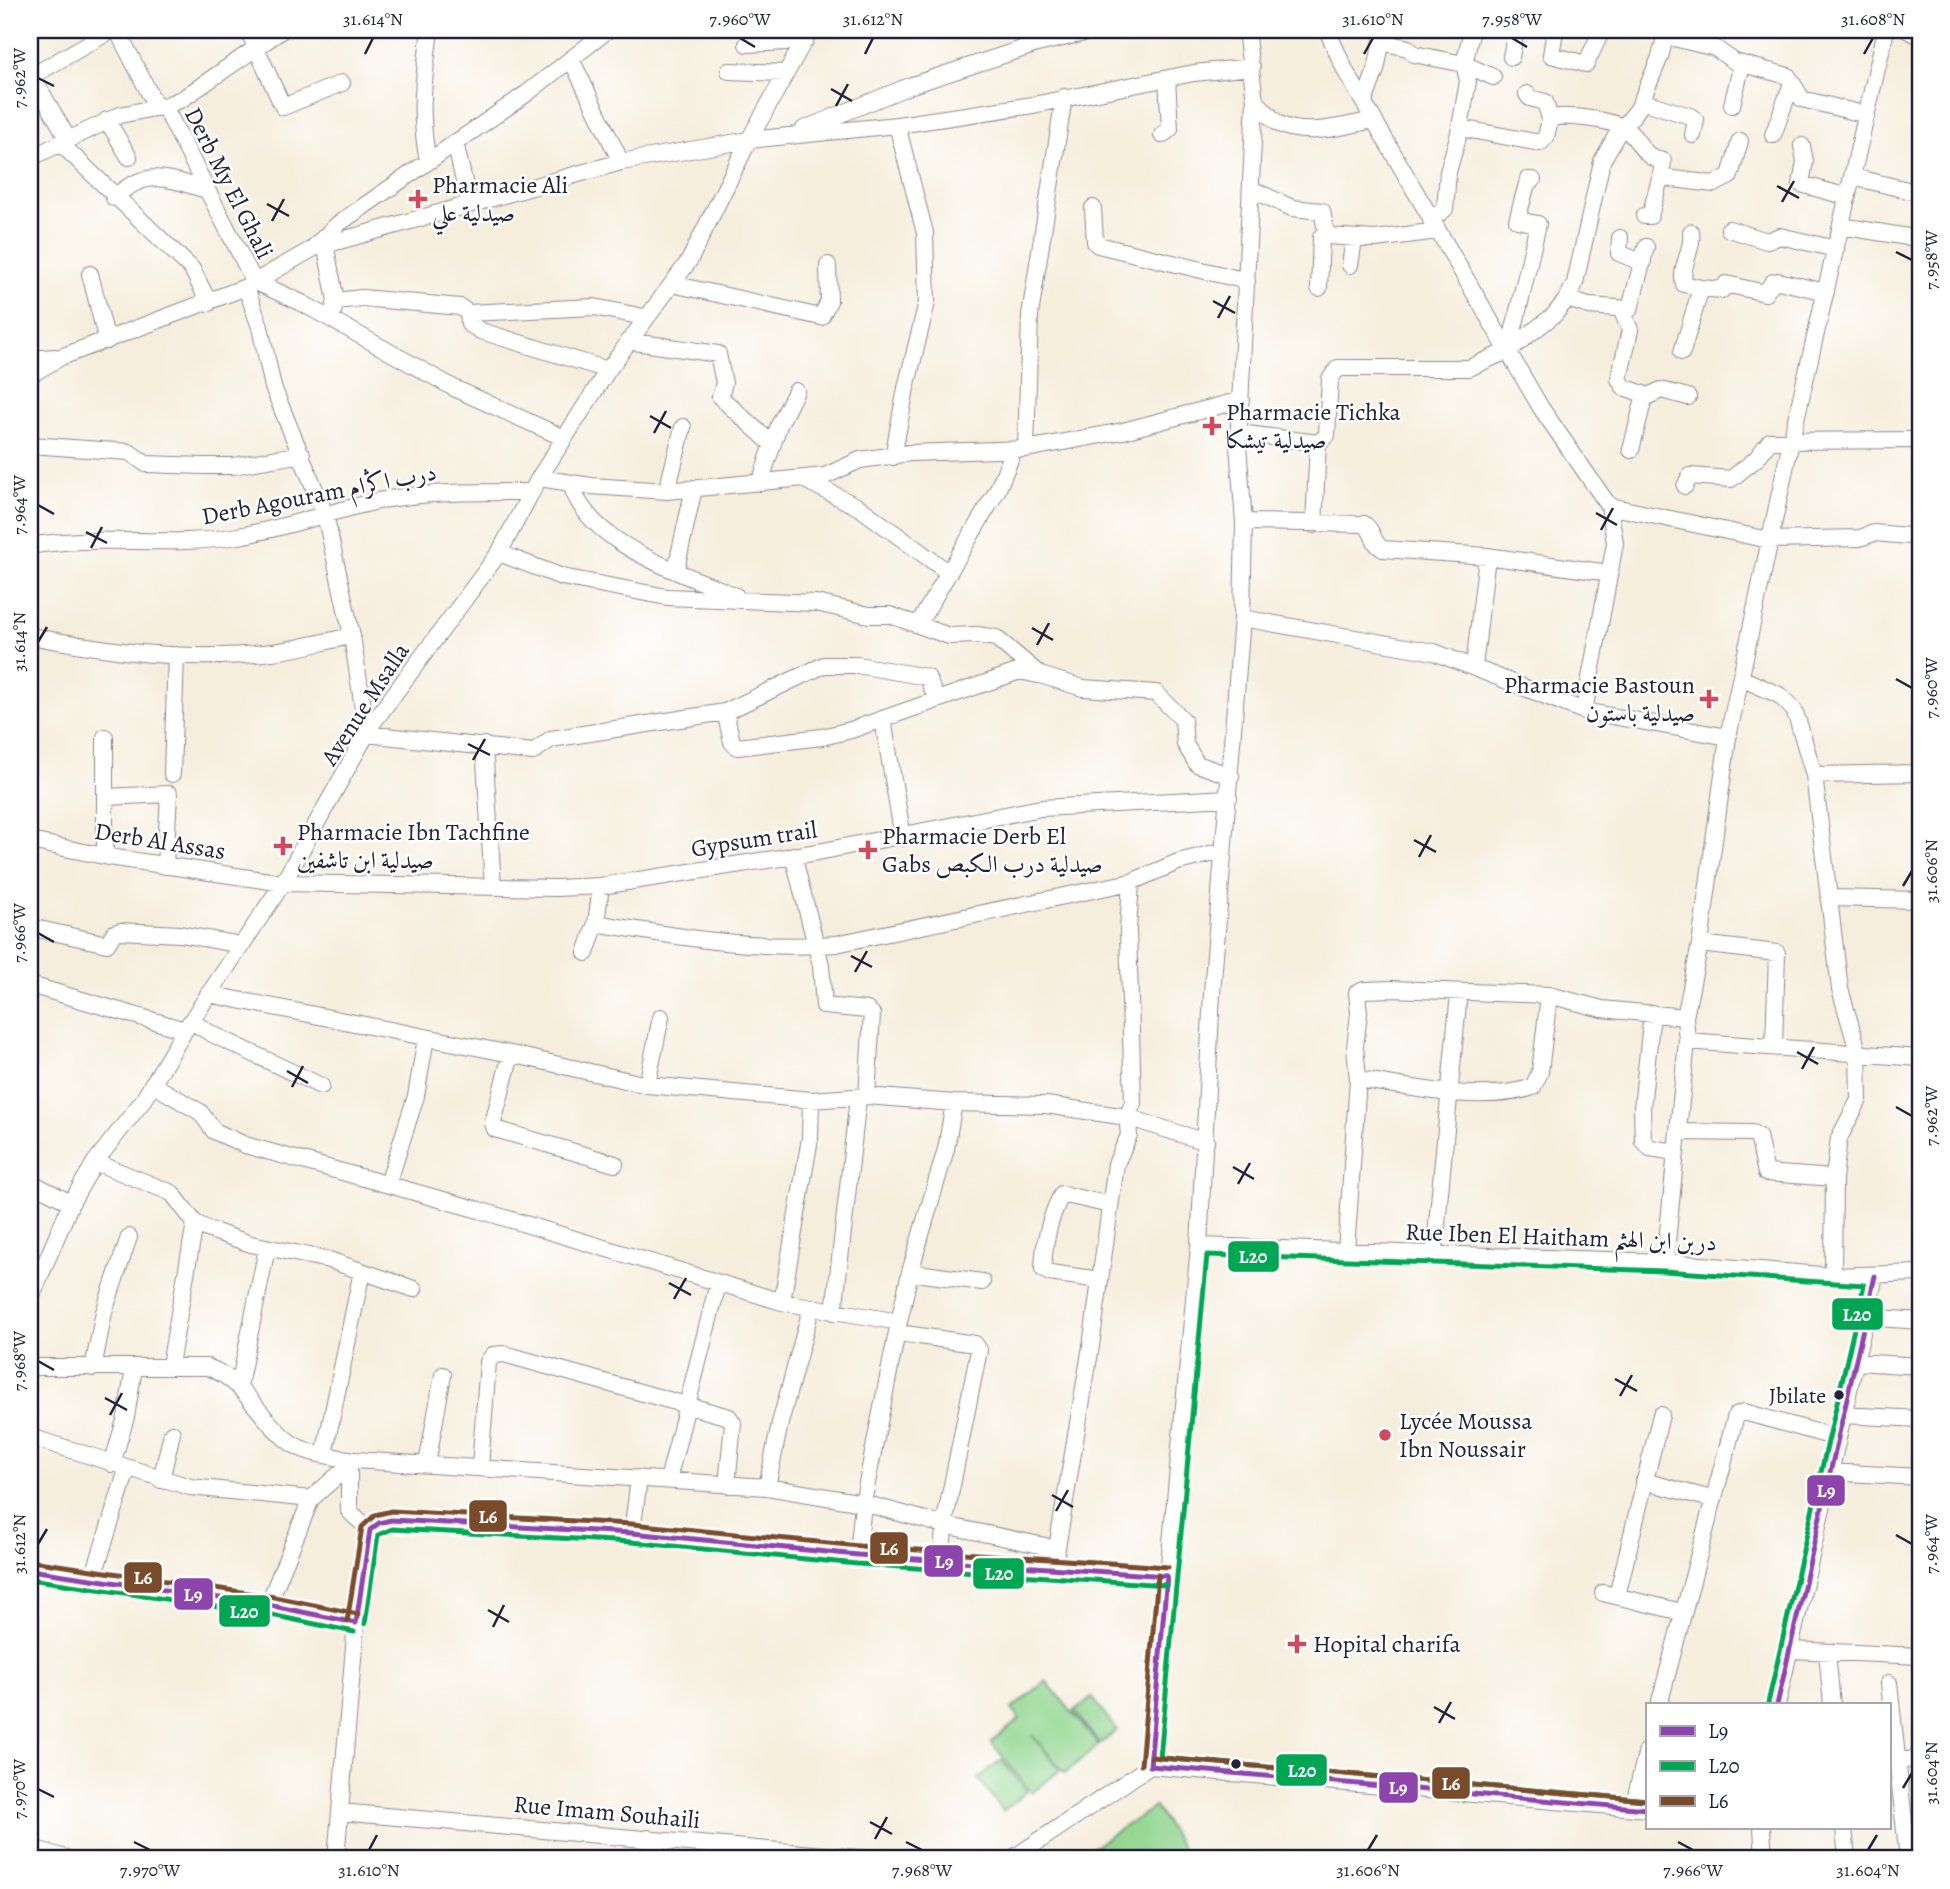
<svg xmlns="http://www.w3.org/2000/svg" width="1950" height="1889" font-family="Alegreya,Amiri,serif">
<rect width="100%" height="100%" fill="#fff"/>
<filter id="ink" filterUnits="userSpaceOnUse"><feTurbulence type="fractalNoise" baseFrequency=".0143" numOctaves="2"/><feDisplacementMap in="SourceGraphic" scale="14" xChannelSelector="R" yChannelSelector="G"/><feConvolveMatrix kernelMatrix="1 2 1 2 8 2 1 2 1" color-interpolation-filters="sRGB"/></filter>
<filter id="wash" filterUnits="userSpaceOnUse"><feTurbulence type="fractalNoise" baseFrequency=".00686" numOctaves="4" result="noise"/><feDisplacementMap in="SourceGraphic" scale="28" xChannelSelector="R" yChannelSelector="G"/><feGaussianBlur stdDeviation="1.57" result="paint"/><feColorMatrix in="noise" values="0 0 0 0 0 0 0 0 0 0 0 0 0 0 0 0 0 1.4 0 .05"/><feComposite in="paint" operator="in"/></filter>
<g filter="url(#wash)">
<rect width="100%" height="100%" fill="#f6eedd"/>
<path fill="#91d68f" stroke="#5a7c65" stroke-width="2" d="M1046,1681L1099,1745L1065,1773L1032,1735L1060,1770L1032,1793L991,1742L1020,1719L1012,1709Z
M1092,1697L1117,1730L1100,1744L1074,1711Z
M1002,1760L1027,1791L1003,1811L978,1779Z
M1155,1807L1189,1859H1074Z"/>
</g>
<g filter="url(#ink)">
<g fill="none" stroke-linecap="round" stroke-linejoin="round">
<g stroke="#8c888c" stroke-width="18">
<path id="minor" d="M117,30L157,108
M248,30L283,107L342,83
M1327,30L1346,72L1541,408L1609,506L1615,543L1584,711
M1907,30L1920,36
M1666,36L1715,48L1735,62L1788,76L1802,99L1867,115
M1554,37L1551,55L1586,64L1602,30
M1382,42L1408,48L1414,54L1464,64L1493,77
M747,44L805,41
M1511,57L1516,30
M572,61L621,162
M729,71L786,73
M32,76L68,139
M30,77L112,30
M1527,94L1530,98L1545,102L1550,119
M1255,101C1263,107 1272,120 1279,124C1306,138 1347,125 1374,120
M1641,101L1690,116L1696,120L1693,135
M1364,102L1376,70L1384,30
M1732,105L1742,64
M164,106L254,281L302,303L454,388L564,438
M107,120L129,157
M1460,128L1540,143L1546,137L1550,119C1561,113 1609,120 1622,127C1641,137 1640,158 1663,161L1661,175L1666,178L1714,184L1730,176L1740,141
M804,129L912,85L1037,44L1097,30
M1162,135L1170,129L1167,79
M1773,135L1792,83
M455,142L469,203
M60,143L192,269L209,303
M1802,146L1805,161L1801,184L1848,197
M30,158L120,115L164,106L182,99L282,30
M428,161C418,111 424,79 430,30
M1853,177L1920,193
M1251,189L1292,208L1322,211L1327,236L1375,239L1438,231
M114,198C147,167 168,179 207,190
M1093,208L1095,242L1098,245L1247,281
M1644,216H1650L1661,175
M1431,220L1445,209L1448,172L1459,133L1468,81L1464,64L1472,30
M1841,226L1920,239
M1729,229L1767,241L1780,236L1836,249
M1691,232C1694,249 1679,268 1684,284L1701,288
M324,238L336,301
M1620,238L1619,253L1643,263
M315,246L338,224L526,94L608,30
M1350,265L1354,240
M90,274L107,341
M672,284L821,317L829,301L828,265
M246,287L260,327L273,387L325,514L352,636L367,734L533,752L551,739L725,712L824,665H857L927,677L937,700
M1319,288L1321,237L1325,233
M1567,299L1589,306L1630,309L1646,247
M1621,309L1630,330L1619,379L1624,387L1643,394L1644,398L1631,450
M468,313L469,324L481,331L608,370
M331,319L336,301L362,298L460,307L468,313L594,307L644,317
M628,341L718,354L724,383L720,397L772,444
M1509,350L1538,224L1517,220L1528,180H1533
M1682,352L1701,288L1722,290L1726,284L1765,293L1773,282L1778,281L1826,292
M30,359L55,357
M30,375L61,357L246,287L314,248L621,162L749,140L897,125L1033,105L1194,73L1252,67
M1644,398L1661,390L1688,397
M1239,433L1318,443L1327,435L1330,379L1338,368H1469L1509,350L1554,315L1567,299L1575,283L1602,161L1616,136L1638,109L1660,57L1667,30
M30,445L129,452L146,464L204,466H233L302,454
M1026,449L1030,315L1064,97
M893,457L906,388L927,302L925,233L897,125
M539,478L591,486L667,491L825,476L860,460L910,453L1026,449L1123,431L1241,400
M803,479L860,508L949,573
M571,483C586,544 683,573 736,596
M760,483L779,425L796,391
M1685,486L1690,476L1731,479L1756,459L1770,441L1920,440
M667,491L683,427
M1609,506L1769,540L1860,538L1874,533L1920,537
M1244,522L1364,524C1375,531 1371,543 1383,549L1487,556L1609,573
M1314,525L1318,443
M30,546C98,534 169,548 238,536C287,528 334,510 383,500C432,491 482,492 532,492
M499,553L562,577L667,597L816,603L869,615H890L949,636L977,635L996,638L1040,675L1083,688L1156,693L1183,720L1185,744L1197,764L1231,776
M676,569L694,488
M1242,618L1434,652L1584,711L1728,737
M919,623L997,491L1014,450
M30,636C109,651 191,663 272,652C299,649 325,641 352,636
M1474,667L1487,556
M1741,678L1779,695L1794,710L1798,721L1814,775L1840,989L1858,1051L1859,1100L1839,1138L1834,1178L1833,1276
M725,712L732,742L737,747L822,737L851,730L1020,671L1038,675
M883,720L903,838
M484,745L493,887
M172,774L176,655
M1814,775L1920,773
M105,797L169,794L165,866
M30,841L109,857L283,883L556,888L601,886L818,852L1041,808L1229,798
M793,855L821,965L824,1006L867,1010L872,1014L867,1096
M105,856V737
M1830,898L1920,900
M596,923C674,936 756,951 836,944L1131,882L1178,862L1222,851
M30,927L107,944L114,933L120,931L180,934L241,945
M1700,944L1777,953L1774,1046
M586,953L596,923L601,886
M30,985L185,1030
M208,994L511,1054L647,1085L811,1100L867,1096L954,1103L1046,1105L1127,1117L1206,1142
M1652,1013L1642,1108L1643,1141L1650,1148L1676,1152
M191,1021L210,1033L321,1086
M1687,1041L1920,1058
M511,1054L493,1123L495,1129L615,1164
M1358,1079C1409,1087 1484,1104 1533,1087L1540,1072L1549,995
M152,1084L200,1112L214,1131L245,1145L479,1210L782,1302L899,1322
M647,1085L661,1017
M1678,1132L1752,1133L1758,1136L1766,1173L1834,1178
M95,1162L172,1193L195,1223L207,1229L251,1244L329,1260L414,1289
M30,1182L71,1203
M388,1184L416,1096L426,1038
M1199,1246L1665,1262L1833,1276L1920,1273
M1346,1251L1358,1079L1355,1047L1359,1013L1357,993L1364,990L1392,989L1549,995L1602,1009L1685,1017
M1434,1255L1459,993
M1665,1262L1687,1041L1685,1017L1700,944L1728,737L1791,441L1886,30
M910,1272L982,1282
M1100,1280L1050,1273L1043,1269C1044,1244 1050,1216 1062,1194L1110,1205
M30,1300L71,1203L95,1162L142,1102L185,1030L283,883L372,724L499,553L539,478L608,370L689,261L749,140L810,30
M782,1302L810,1138L811,1100
M834,1312L858,1098
M1865,1317L1920,1321
M898,1333L975,1344L979,1350L944,1525L942,1559
M1855,1362L1920,1366
M170,1365L195,1223
M30,1367H207C245,1380 257,1416 287,1440C305,1455 333,1456 355,1460
M93,1368L104,1312L129,1237
M239,1386L267,1248
M1842,1415L1920,1419
M30,1437L190,1487L311,1499
M324,1455L362,1271
M112,1464L126,1417L134,1368
M427,1464L443,1375
M349,1465V1511L370,1530
M480,1467L488,1362L493,1355L504,1354L729,1417L733,1423L727,1485
M1829,1472L1920,1477
M161,1480L172,1433
M668,1480L718,1284
M1644,1481L1711,1499
M767,1487L780,1423L811,1309
M632,1533L639,1478
M1056,1554L1091,1346L1116,1164L1129,1135L1127,1117L1133,1103L1128,930L1131,882
M858,1555L863,1503L899,1322L910,1272L946,1149L954,1103
M30,1570L268,1605L356,1623
M93,1578L127,1470
M1603,1593L1682,1612
M1617,1596L1661,1415
M268,1605L311,1499L355,1460L767,1487L863,1503L944,1525L1045,1546L1056,1554L1059,1570
M1791,1650L1920,1656
M1827,1652L1832,1705
M1889,1683L1908,1859
M1659,1705L1736,1415L1744,1412L1837,1438
M1777,1705L1875,1276
M1891,1761L1920,1759
M1150,1766L1199,1246L1212,993L1242,618L1244,522L1238,446L1255,101L1246,30
M1633,1808L1647,1750
M340,1812L869,1859
M1762,1828L1764,1859
M1844,1828L1847,1859
M30,1847L68,1859
M336,1859L356,1623L366,1544L370,1530L379,1523L409,1520L632,1533L858,1555L1167,1576
M646,1859L648,1838
M1012,1859L1150,1766L1647,1809"/>
</g>
<use href="#minor" stroke="#fff" stroke-width="16"/>
<g stroke="#fff" stroke-width="10">
<path id="bus-1" d="M30,1570L268,1605L356,1623
M356,1623L370,1530L379,1523L391,1520L632,1533L858,1555L1167,1576
M1777,1705L1875,1276
M1150,1766L1647,1809
M1150,1766L1167,1576"/>
</g>
<g stroke="#fff" stroke-width="10">
<path id="bus-2" d="M30,1579L266,1614L354,1632
M365,1624L378,1535L392,1529L631,1542L857,1564L1166,1585
M1647,1800L1160,1758L1207,1255L1664,1271L1864,1285L1768,1703"/>
</g>
<g stroke="#fff" stroke-width="10">
<path id="bus-3" d="M31,1561L269,1596L358,1614
M347,1622L362,1527L375,1515L391,1511L632,1524L859,1546L1168,1567
M1151,1757L1647,1800
M1141,1765L1158,1575"/>
</g>
<use href="#bus-1" stroke="#8e44ad" stroke-width="5"/>
<use href="#bus-2" stroke="#00a651" stroke-width="5"/>
<use href="#bus-3" stroke="#7a4b2a" stroke-width="5"/>
</g>
</g>
<path fill="none" stroke="#22223b" stroke-width="2.5" d="M740,38L755,47M1512,38L1527,47M365,54L373,38M865,54L873,38M1364,54L1373,38M1864,54L1873,38M38,78L54,86M831,89L852,101M836,106L848,84M1777,186L1799,198M1782,202L1794,181M267,204L289,216M272,221L284,199M1896,252L1912,260M1213,301L1235,313M1218,318L1230,296M650,416L671,428M654,433L666,411M38,505L54,514M1596,513L1617,525M1601,530L1613,508M86,532L107,543M91,548L102,527M1032,628L1053,640M38,642L47,627M1037,645L1049,623M1896,679L1912,688M468,744L490,755M473,760L485,739M1414,840L1436,852M1419,857L1431,835M1903,886L1912,871M38,933L54,942M851,956L872,967M855,972L867,951M1797,1052L1818,1064M1802,1069L1814,1047M287,1071L308,1083M292,1087L303,1066M1896,1107L1912,1116M1233,1167L1254,1179M1238,1184L1250,1163M669,1283L691,1295M674,1299L686,1278M38,1361L54,1370M1615,1379L1637,1391M1620,1396L1632,1375M105,1398L127,1410M110,1415L122,1393M1052,1495L1073,1507M1056,1511L1068,1490M1896,1535L1912,1544M38,1544L47,1529M488,1610L509,1622M493,1627L504,1605M1434,1707L1455,1719M1439,1723L1451,1702M1903,1788L1912,1773M38,1789L54,1797M870,1822L892,1834M875,1839L887,1817M134,1842L150,1850M906,1842L922,1850M1678,1842L1693,1850M369,1850L377,1835M1368,1850L1377,1835M1868,1850L1877,1835"/>
<g fill="#d1495b" stroke="#fff" stroke-width="2.5">
<path d="M414.5 188.5h7v7h7v7h-7v7h-7v-7h-7v-7h7z"/>
<path d="M1208.5 415.5h7v7h7v7h-7v7h-7v-7h-7v-7h7z"/>
<path d="M1705.5 688.5h7v7h7v7h-7v7h-7v-7h-7v-7h7z"/>
<path d="M279.5 835.5h7v7h7v7h-7v7h-7v-7h-7v-7h7z"/>
<path d="M864.5 839.5h7v7h7v7h-7v7h-7v-7h-7v-7h7z"/>
<circle cx="1385" cy="1435" r="7"/>
<path d="M1293.5 1633.5h7v7h7v7h-7v7h-7v-7h-7v-7h7z"/>
</g>
<g fill="#22223b" stroke="#fff" stroke-width="2.5">
<circle cx="1839" cy="1395" r="6"/>
<circle cx="1236" cy="1764" r="6"/>
</g>
<g text-anchor="middle" stroke-width="5" stroke-linejoin="round" paint-order="stroke">
<g font-size="22" fill="#22223b" stroke="#fff" text-anchor="end">
<text x="1826" y="1403">Jbilate</text>
</g>
<g font-size="24" fill="#22223b" stroke="#fff">
<text transform="translate(229 183) rotate(63)" y="8">Derb My El Ghali</text>
<text transform="translate(319 494) rotate(-11)" y="8">Derb Agouram درب اڭرام</text>
<text transform="translate(365 704) rotate(-57)" y="8">Avenue Msalla</text>
<text transform="translate(754 839) rotate(-9)" y="8">Gypsum trail</text>
<text transform="translate(160 841) rotate(9)" y="8">Derb Al Assas</text>
<text transform="translate(1561 1237) rotate(2)" y="8">Rue Iben El Haitham دربن ابن الهثم</text>
<text transform="translate(607 1812) rotate(5)" y="8">Rue Imam Souhaili</text>
</g>
<g font-size="24" fill="#22223b" stroke="#fff" text-anchor="start">
<text x="432" y="193">Pharmacie Ali<tspan x="432" dy="28">صيدلية علي</tspan></text>
<text x="1226" y="420">Pharmacie Tichka<tspan x="1226" dy="28">صيدلية تيشكا</tspan></text>
<text x="1695" y="693" text-anchor="end">Pharmacie Bastoun<tspan x="1695" dy="28">صيدلية باستون</tspan></text>
<text x="297" y="840">Pharmacie Ibn Tachfine<tspan x="297" dy="28">صيدلية ابن تاشفين</tspan></text>
<text x="882" y="844">Pharmacie Derb El<tspan x="882" dy="28">Gabs صيدلية درب الكبص</tspan></text>
<text x="1399" y="1429">Lycée Moussa<tspan x="1399" dy="28">Ibn Noussair</tspan></text>
<text x="1313" y="1652">Hopital charifa</text>
</g>
</g>
<g stroke="#fff" stroke-width="2.5">
<rect x="1227" y="1240" width="53" height="33" rx="7" fill="#00a651"/>
<rect x="1831" y="1297" width="53" height="34" rx="7" fill="#00a651"/>
<rect x="1806" y="1474" width="40" height="33" rx="7" fill="#8e44ad"/>
<rect x="468" y="1499" width="40" height="34" rx="7" fill="#7a4b2a"/>
<rect x="869" y="1531" width="40" height="34" rx="7" fill="#7a4b2a"/>
<rect x="923" y="1544" width="41" height="34" rx="7" fill="#8e44ad"/>
<rect x="972" y="1557" width="53" height="33" rx="7" fill="#00a651"/>
<rect x="123" y="1561" width="40" height="33" rx="7" fill="#7a4b2a"/>
<rect x="173" y="1577" width="41" height="34" rx="7" fill="#8e44ad"/>
<rect x="218" y="1594" width="53" height="34" rx="7" fill="#00a651"/>
<rect x="1275" y="1753" width="53" height="34" rx="7" fill="#00a651"/>
<rect x="1431" y="1766" width="40" height="34" rx="7" fill="#7a4b2a"/>
<rect x="1378" y="1771" width="41" height="33" rx="7" fill="#8e44ad"/>
</g>
<g font-size="19" text-anchor="middle" font-weight="bold" fill="#fff">
<text x="1253" y="1263">L20</text>
<text x="1857" y="1321">L20</text>
<text x="1826" y="1497">L9</text>
<text x="488" y="1523">L6</text>
<text x="889" y="1555">L6</text>
<text x="944" y="1568">L9</text>
<text x="999" y="1580">L20</text>
<text x="143" y="1584">L6</text>
<text x="193" y="1601">L9</text>
<text x="244" y="1618">L20</text>
<text x="1302" y="1777">L20</text>
<text x="1451" y="1790">L6</text>
<text x="1398" y="1794">L9</text>
</g>
<rect width="1950" height="1889" fill="none" stroke="#fff" stroke-width="77"/>
<rect x="1646" y="1703" width="245" height="126" fill="#ffffff" stroke="#a7a7b1" stroke-width="2"/>
<rect x="1660" y="1726" width="35" height="10" fill="#8e44ad" stroke="#a7a7b1" stroke-width="2"/>
<text x="1708" y="1738" font-size="21" fill="#22223b">L9</text>
<rect x="1660" y="1761" width="35" height="10" fill="#00a651" stroke="#a7a7b1" stroke-width="2"/>
<text x="1708" y="1773" font-size="21" fill="#22223b">L20</text>
<rect x="1660" y="1796" width="35" height="10" fill="#7a4b2a" stroke="#a7a7b1" stroke-width="2"/>
<text x="1708" y="1808" font-size="21" fill="#22223b">L6</text>
<rect x="38" y="38" width="1874" height="1812" fill="none" stroke="#22223b" stroke-width="2.5"/>
<g font-size="18" text-anchor="middle" fill="#22223b">
<text x="373" y="25">31.614°N</text>
<text x="740" y="25">7.960°W</text>
<text x="873" y="25">31.612°N</text>
<text x="1373" y="25">31.610°N</text>
<text x="1512" y="25">7.958°W</text>
<text x="1873" y="25">31.608°N</text>
<text transform="translate(19 78) rotate(-90)" y="6">7.962°W</text>
<text transform="translate(1931 260) rotate(-90)" y="6">7.958°W</text>
<text transform="translate(19 505) rotate(-90)" y="6">7.964°W</text>
<text transform="translate(19 642) rotate(-90)" y="6">31.614°N</text>
<text transform="translate(1931 688) rotate(-90)" y="6">7.960°W</text>
<text transform="translate(1931 871) rotate(-90)" y="6">31.606°N</text>
<text transform="translate(19 933) rotate(-90)" y="6">7.966°W</text>
<text transform="translate(1931 1116) rotate(-90)" y="6">7.962°W</text>
<text transform="translate(19 1361) rotate(-90)" y="6">7.968°W</text>
<text transform="translate(1931 1544) rotate(-90)" y="6">7.964°W</text>
<text transform="translate(19 1544) rotate(-90)" y="6">31.612°N</text>
<text transform="translate(1931 1773) rotate(-90)" y="6">31.604°N</text>
<text transform="translate(19 1789) rotate(-90)" y="6">7.970°W</text>
<text x="150" y="1876">7.970°W</text>
<text x="369" y="1876">31.610°N</text>
<text x="922" y="1876">7.968°W</text>
<text x="1368" y="1876">31.606°N</text>
<text x="1693" y="1876">7.966°W</text>
<text x="1868" y="1876">31.604°N</text>
</g>
</svg>
